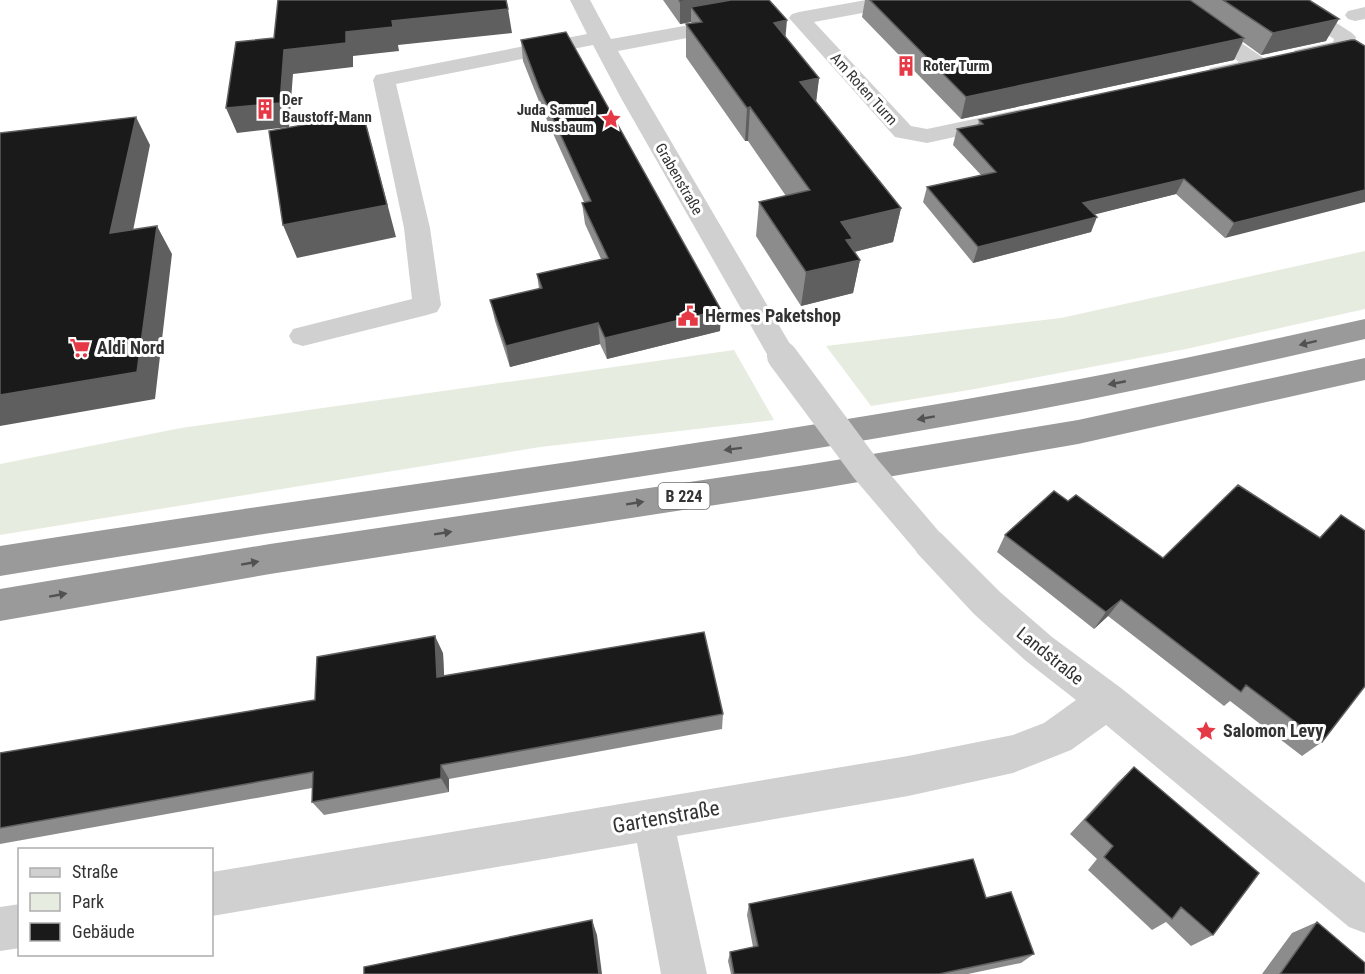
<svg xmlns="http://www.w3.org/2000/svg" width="1365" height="974" font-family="'Roboto Condensed',sans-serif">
<rect width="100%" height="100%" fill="#fff"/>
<path fill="#e6ecdf" d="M1365,251V309L1186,349L975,389L871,406L826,346L1061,318Z
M734,350L774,420L540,447L0,535V464L181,428Z"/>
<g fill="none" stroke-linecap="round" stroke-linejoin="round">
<path fill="#d0d0d0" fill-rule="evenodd" d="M570,0H590L611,39L729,18L736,20L739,24L736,28L729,30L618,51L797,356L792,363L782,367L772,363L621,98L593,45L396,84L430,228L441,305L437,312L427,315L303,346L293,343L289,336L293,329L412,299L404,228L373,80L376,75L587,34Z
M866,0H910L907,4L900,6L814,22L911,126L927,129L1021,109L1029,111L1033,116L1029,121L927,143L895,137L789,18L792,14L799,12Z
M1155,0H1178L1265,59L1268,64L1265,69C1248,73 1227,82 1210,78L1207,73L1210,68L1239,62Z
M1277,0H1301L1352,33L1356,37L1350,52C1333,56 1312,64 1295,60L1292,55L1295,50L1333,42L1334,39L1280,4Z
M1365,7V19L1355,21L1348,19L1345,15L1348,11Z
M929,529L941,533L1000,592L1052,637L1121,688L1365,883V933L1349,927L1106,725L1071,750L1013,773L908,796L677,836L707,974H661L637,843L212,916V872L908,756L1013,735L1044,723L1076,700L1026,661L974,614L917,553L912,543L917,533Z
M20,904V948L0,951V907Z"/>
<path fill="#9a9a9a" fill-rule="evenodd" d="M1365,319V339C1252,365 1139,391 1025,412C684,475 341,519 0,576V546C341,492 684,450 1024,389C1139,369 1252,344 1365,319Z
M1365,358V380L1078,444L812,490L270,574L0,621V589L270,544L812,464L1078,420Z"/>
<path stroke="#d0d0d0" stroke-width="30" d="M782,356L866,469L929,543"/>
</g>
<path fill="#8c8c8c" d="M663,0H769L785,37L819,78L816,101L901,208L893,242L854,252L860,260L853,293L801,306L756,236L759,202L786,196L748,141H745L686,57V24H691V22L680,24Z
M865,0H1309L1326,41L1261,55L1243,42L1234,60L961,119L862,17Z
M521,40L721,310L720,331L607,359L600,344L510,367L495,321L490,300L539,289L537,274L601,259L585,224L582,203L584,202L542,109L523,61Z
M1351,40L1225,238L1176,194L1095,214L1091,232L973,263L923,202L927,187L981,175L953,145L957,129L978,125L979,120Z
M1068,501L1163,558L1320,537L1341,515L1322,742L1302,756L1230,701L1224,706L1108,616L1094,629L997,552L1005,535Z
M443,653L444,676L723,714L722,729L449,779V792L324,815L312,802V788L0,844V753L315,700Z
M1134,767L1213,935L1191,946L1166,922L1152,930L1088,870L1097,859L1070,834L1118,782Z
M986,898L1034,954L1021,963L968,974H731L728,961L730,952L753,947L747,915L749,904Z
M1317,922L1365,974H1262L1292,933Z"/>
<path fill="#5f5f5f" d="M694,0H751L691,7V22L680,24V2Z
M508,9L512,33L398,45L399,51L353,56V67L293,74L289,127L237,133L226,108L284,50L346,32L392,21Z
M1339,19L1326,41L1261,55L1273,33Z
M787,20L784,53L774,23Z
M1244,38L1234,60L961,119L966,97Z
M819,78L815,111L800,82Z
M750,107L748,141H745L747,108Z
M363,114L372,146L396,237L297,258L283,225Z
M136,117L150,145L127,261L110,233Z
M1184,179L1176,194L1077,219L1083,203Z
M1365,190V202L1225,238L1234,223Z
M901,208L893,242L850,253L860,260L853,293L801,306L806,272L841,222Z
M1097,217L1091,232L973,263L978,247Z
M157,226L172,254L155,399L0,426V395Z
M721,310L720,331L607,359L605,338Z
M598,323L600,344L510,367L506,346Z
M1121,600L1108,616L1094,629L1106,612Z
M435,636L443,653L445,693L437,677Z
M441,765L449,779V792L441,778Z
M592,920L597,935L602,974H599Z"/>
<path fill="#1a1a1a" stroke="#5f5f5f" stroke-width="1.5" d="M278,0H506L508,9L392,21L393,27L346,32V43L284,50L280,103L226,108L236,42L274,38Z
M679,0H694L680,2Z
M731,0H769L787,20L774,23L819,78L800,82L901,208L841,222L853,239L846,240L860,260L806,272L759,202L810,190L750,107L747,108L686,24L702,22L691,7Z
M870,0H1190L1244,38L966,97Z
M1223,0H1309L1339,19L1273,33Z
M566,32L721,310L605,338L598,323L506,346L490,300L542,288L537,274L608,258L582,203L591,201L539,88L521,40Z
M1351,40H1355L1365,46V190L1234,223L1184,179L1083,203L1097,217L978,247L927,187L996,172L957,129L983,124L979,120Z
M363,114L387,205L283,225L269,131Z
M136,117L110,233L157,226L137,372L0,395V133Z
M1238,485L1320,538L1341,515L1365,531V686L1322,742L1246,685L1241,692L1121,600L1106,612L1005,535L1054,491L1068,501L1076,495L1163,558Z
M704,632L723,714L441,765V778L312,802L313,772L0,828V753L315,700L317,657L435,636L437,677Z
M1134,767L1259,873L1213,935L1181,907L1172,919L1104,857L1113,846L1085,820Z
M973,859L986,898L1011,892L1034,954L939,974H734L730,952L758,946L749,904Z
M592,920L599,974H364V967Z
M1317,922L1365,963V974H1280Z"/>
<defs><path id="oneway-solid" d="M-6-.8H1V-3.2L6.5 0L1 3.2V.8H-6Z" transform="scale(1.5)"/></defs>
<g fill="#525252">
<use href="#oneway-solid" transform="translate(1308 343) rotate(166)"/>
<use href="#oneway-solid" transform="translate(1117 383) rotate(169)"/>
<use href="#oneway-solid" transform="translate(926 418) rotate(170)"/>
<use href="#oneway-solid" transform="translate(733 449) rotate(173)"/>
<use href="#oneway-solid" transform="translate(635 503) rotate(-9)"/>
<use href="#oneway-solid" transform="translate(443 533) rotate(-9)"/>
<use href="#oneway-solid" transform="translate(250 563) rotate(-10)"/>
<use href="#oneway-solid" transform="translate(58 595) rotate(-10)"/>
</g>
<defs>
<g id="building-bare" transform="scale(1.62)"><path d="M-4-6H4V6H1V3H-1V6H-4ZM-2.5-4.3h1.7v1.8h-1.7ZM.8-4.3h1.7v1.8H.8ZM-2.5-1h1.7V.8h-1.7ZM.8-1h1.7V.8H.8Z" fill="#e63946" stroke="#fff" stroke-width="2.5" paint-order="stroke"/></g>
<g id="sight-bare" transform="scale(1.62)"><path d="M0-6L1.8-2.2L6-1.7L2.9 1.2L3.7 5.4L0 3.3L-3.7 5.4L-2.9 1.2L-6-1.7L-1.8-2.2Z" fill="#e63946" stroke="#fff" stroke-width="2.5" paint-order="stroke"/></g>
<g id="civic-bare" transform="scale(1.62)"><path d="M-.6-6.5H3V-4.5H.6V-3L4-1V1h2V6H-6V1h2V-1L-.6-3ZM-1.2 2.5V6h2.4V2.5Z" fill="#e63946" stroke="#fff" stroke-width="2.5" paint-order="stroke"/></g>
<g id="supermarket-bare" transform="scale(1.62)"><path d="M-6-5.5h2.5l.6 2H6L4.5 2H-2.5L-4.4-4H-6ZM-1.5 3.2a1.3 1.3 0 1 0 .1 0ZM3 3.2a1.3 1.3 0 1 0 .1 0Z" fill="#e63946" stroke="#fff" stroke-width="2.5" paint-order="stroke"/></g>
</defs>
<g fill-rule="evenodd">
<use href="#building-bare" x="906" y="66"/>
<use href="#building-bare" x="265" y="109"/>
<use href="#sight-bare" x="611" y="119"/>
<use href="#civic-bare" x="688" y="316"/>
<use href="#supermarket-bare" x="80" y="348"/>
<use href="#sight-bare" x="1206" y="731"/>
</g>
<g text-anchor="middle" stroke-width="6" stroke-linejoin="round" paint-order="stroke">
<g font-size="15" font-weight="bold" fill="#333" stroke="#fff" text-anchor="start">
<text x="923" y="71">Roter Turm</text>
<text x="282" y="105">Der<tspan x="282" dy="17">Baustoff-Mann</tspan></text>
<text x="594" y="115" text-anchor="end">Juda Samuel<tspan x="594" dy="17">Nussbaum</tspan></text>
</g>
<g font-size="15" fill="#333" stroke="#fff">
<text transform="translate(864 89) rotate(48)" y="5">Am Roten Turm</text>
<text transform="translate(679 179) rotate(60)" y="5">Grabenstraße</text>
</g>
<rect fill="#fff" stroke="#707070" stroke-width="1.5" x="658.5" y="483" width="51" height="26" rx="4.5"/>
<g font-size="16" font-weight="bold" fill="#333">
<text x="684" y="502">B 224</text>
</g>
<g font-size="18" font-weight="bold" fill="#333" stroke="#fff" text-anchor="start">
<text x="705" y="322">Hermes Paketshop</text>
<text x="97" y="354">Aldi Nord</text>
<text x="1223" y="737">Salomon Levy</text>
</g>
<g font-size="18" fill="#333" stroke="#fff">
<text transform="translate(1050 656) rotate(39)" y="6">Landstraße</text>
</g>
<g font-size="21" fill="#333" stroke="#fff">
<text transform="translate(666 817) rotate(-10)" y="7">Gartenstraße</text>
</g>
</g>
<rect x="18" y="848" width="195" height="108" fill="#ffffff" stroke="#adadad" stroke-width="1.5"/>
<rect x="30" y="868" width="30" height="9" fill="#d0d0d0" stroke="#adadad" stroke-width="1.5"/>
<text x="72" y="878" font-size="18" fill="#333333">Straße</text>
<rect x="30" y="893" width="30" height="18" fill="#e6ecdf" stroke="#adadad" stroke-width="1.5"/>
<text x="72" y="908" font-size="18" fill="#333333">Park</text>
<rect x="30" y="923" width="30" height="18" fill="#1a1a1a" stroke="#adadad" stroke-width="1.5"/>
<text x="72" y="938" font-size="18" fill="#333333">Gebäude</text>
</svg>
